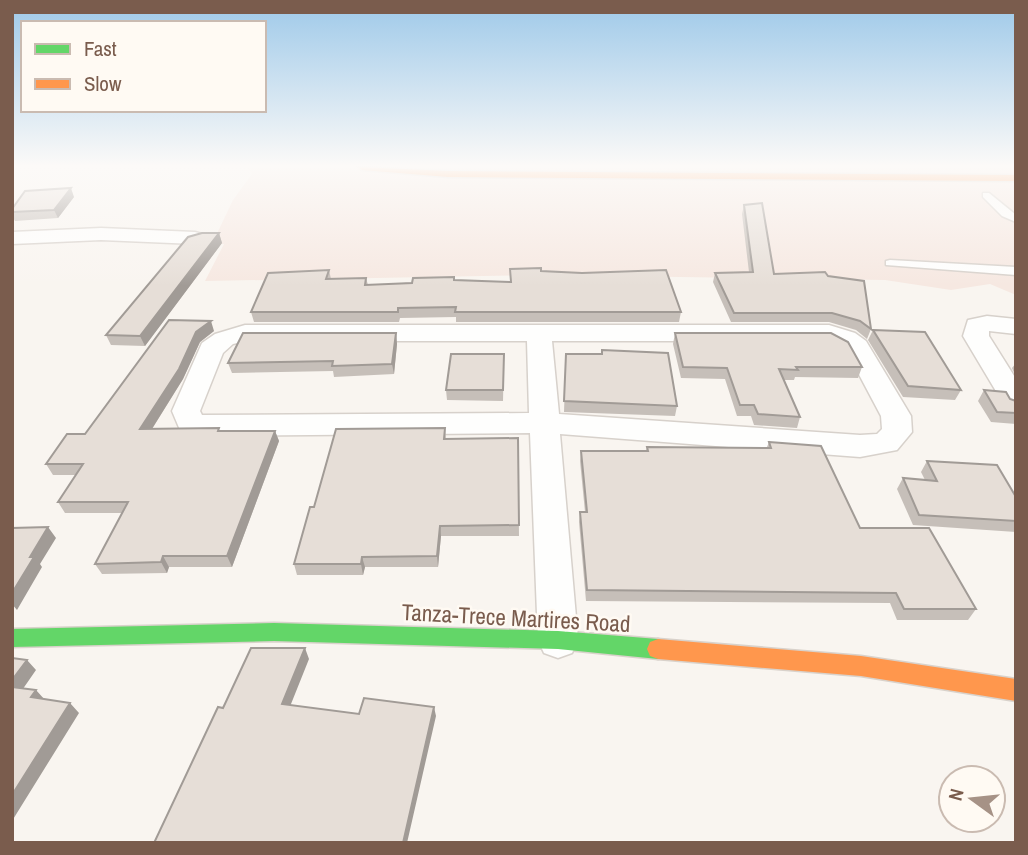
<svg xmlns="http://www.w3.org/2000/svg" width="1028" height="855" font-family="'Archivo Narrow',sans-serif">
<rect width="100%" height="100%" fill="#f9f5f0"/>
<path fill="#f6e8e1" d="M248,167H1016V295L990,284L951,290L885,280L545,275L205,281L224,244H212L233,200L252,174Z"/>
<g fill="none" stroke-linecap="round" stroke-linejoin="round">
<g stroke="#d7d1cb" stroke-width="3">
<path id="lane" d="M983,193H989L1016,215V222L1002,216L983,197Z
M890,260L1016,267V275L886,265V261Z"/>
</g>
<g stroke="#d7d1cb" stroke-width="3">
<path id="street" d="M101,228L195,232L202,234L205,238L202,242L195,244L101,240L12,244V232Z
M987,316L1016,319V334L989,331V336L1016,379V411L1006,408L963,336L968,320Z
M245,325H829L855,333L866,341L911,416L912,432L897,450L860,457L560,434L578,640L572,653L558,658L544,653L538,640L530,433L206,436L180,430L172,411L202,343L215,334ZM246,341H527L529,413L202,415L200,411L223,353L233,344ZM552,341H828L846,350L881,416L882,429L877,434L860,435L559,414Z"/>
</g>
<g stroke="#d9d2cb" stroke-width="3">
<path id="fast" d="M274,623L558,631L658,639L666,642L669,649L666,656L658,659L558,649L274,641L12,647V629Z"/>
</g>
<g stroke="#d9d2cb" stroke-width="3">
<path id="slow" d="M358,167L448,171L1016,175V181L448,177L362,170Z
M658,639L861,656L1016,679V701L861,676L658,659L650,656L647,649L650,642Z"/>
</g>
<use href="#lane" fill="#fefefd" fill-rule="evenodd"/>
<use href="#street" fill="#fefefd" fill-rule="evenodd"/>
<use href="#fast" fill="#63d668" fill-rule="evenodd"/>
<use href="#slow" fill="#ff974d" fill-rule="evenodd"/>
</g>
<path fill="#c6bfb9" d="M74,197L58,218L15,221L12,216V209Z
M744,205L774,274L825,272L871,329L867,339L856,330L829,322H731L713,282L715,273L749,272L742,214Z
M219,233L222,243L145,346L111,345L106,335Z
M510,269L541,271L681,312L679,322H456V317L400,318L399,322H254L251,312L329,270L331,279L366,278L368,285L455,280L510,282Z
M169,320L214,331L200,342L183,379L152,429L220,431H275L279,441L232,567H169L167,573L102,574L95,564L122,513H65L58,502L76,475H53L46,464L85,434Z
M873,330L961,390L955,400L903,397L868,340Z
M396,333L397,344L394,374L334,377L333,371L232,373L228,363Z
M675,333L862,367L858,378L795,377L794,380H784L800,417L797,428L754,425L751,416H737L725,379L681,378L673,344Z
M504,354L503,401L447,400L446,390Z
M566,354L677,406L675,416L564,412Z
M1016,363V377L1012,368Z
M984,390L1016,401V424L991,422L978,401Z
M445,428L446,439L518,438L519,536H441L438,567H365L363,575H297L294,564L314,507Z
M769,442L860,528L976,609L968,620H897L890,603L586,601L579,522L580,512H585L580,461L581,451H646L647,447H767Z
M927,461L1016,497V532L913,525L897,489L903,478L925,480L921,472Z"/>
<path fill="#a19b96" d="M71,188L74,197L58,218L54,210Z
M219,233L222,243L145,346L140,336Z
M211,321L214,331L200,342L183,379L145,440L140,429L196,332Z
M396,333L397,344L394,374L392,364Z
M275,431L279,441L232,567L227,556Z
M440,526L441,536L438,567L437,556Z
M48,527L56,538L40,564L42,567L17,610L12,604V593L30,557Z
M163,556L169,567L167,573L161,562Z
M362,557L365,567L363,575L361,564Z
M305,648L309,659L287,714L282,704Z
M27,660L36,670L18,696L12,690V680Z
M36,690L45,700L31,697Z
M70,703L79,713L12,821V795Z
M434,707L436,716L407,843H403Z"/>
<path fill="#e6ded7" stroke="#a19b96" stroke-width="2" d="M71,188L54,210L12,212V209L25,191Z
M762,203L774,274L825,272L828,276L864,281L871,329L860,321L832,313H734L715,273L753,272L744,205Z
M202,233H219L140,336L106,335L188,237Z
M541,268V271L582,273L666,270L681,312H455L456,307L398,308V312H251L268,273L329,270L326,279L366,278L365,285L412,283L413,278L454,277V280L511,282L510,269Z
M169,320L211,321L196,332L179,369L140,429L219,428L218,431H275L227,556H163L161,562L95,564L128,502H58L83,464H46L67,434H85Z
M873,330L925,332L961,390L908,386Z
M243,333H396L392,364L332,366L333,361L228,363Z
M675,333H831L848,342L862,367H796L798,370L779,369L800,417L758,414L754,405H740L727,368L683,367Z
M602,350L668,353L677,406L564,401L566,354H602Z
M451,354H504L503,390H446Z
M984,390L1006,392L1010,399L1016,401V413L997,412Z
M445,428L444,439L518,438L519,525L440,526L437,556L362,557L361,564H294L310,507H314L336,429Z
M769,442L821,446L860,528H929L976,609H904L896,593L587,590L580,512H587L581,451H648L647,447L771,448Z
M927,461L997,465L1016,497V521L919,515L903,478L937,481Z
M48,527L30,557H34L12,593V528Z
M251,648H305L282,704L359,714L364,698L434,707L403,843H154L218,707L223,708Z
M12,658L27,660L12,680Z
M12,687L36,690L31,697L70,703L12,795Z"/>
<linearGradient id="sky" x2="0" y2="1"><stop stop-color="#9ec9e9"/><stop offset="0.58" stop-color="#fcfaf8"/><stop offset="1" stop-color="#fcfaf8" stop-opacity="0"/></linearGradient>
<rect width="1028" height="286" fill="url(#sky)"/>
<g text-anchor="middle" stroke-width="5" stroke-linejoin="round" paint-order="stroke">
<g font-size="23" fill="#7a5c4d" stroke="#fffaf3">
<text transform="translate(516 618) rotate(3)" y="8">Tanza-Trece Martires Road</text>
</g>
</g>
<rect width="1028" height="855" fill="none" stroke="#7a5c4d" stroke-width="28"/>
<rect x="21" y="21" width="245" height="91" fill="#fffaf3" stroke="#cabbb1" stroke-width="2"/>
<rect x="35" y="44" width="35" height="10" fill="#63d668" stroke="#cabbb1" stroke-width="2"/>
<text x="84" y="56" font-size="21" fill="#7a5c4d">Fast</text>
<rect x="35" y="79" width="35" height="10" fill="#ff974d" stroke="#cabbb1" stroke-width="2"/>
<text x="84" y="91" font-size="21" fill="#7a5c4d">Slow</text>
<g transform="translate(972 799) rotate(285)"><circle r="33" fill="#fffaf3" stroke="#cabbb1" stroke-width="2"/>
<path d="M0-5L12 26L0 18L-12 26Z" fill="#a69286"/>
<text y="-10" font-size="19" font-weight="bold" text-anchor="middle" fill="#7a5c4d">N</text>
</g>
</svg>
